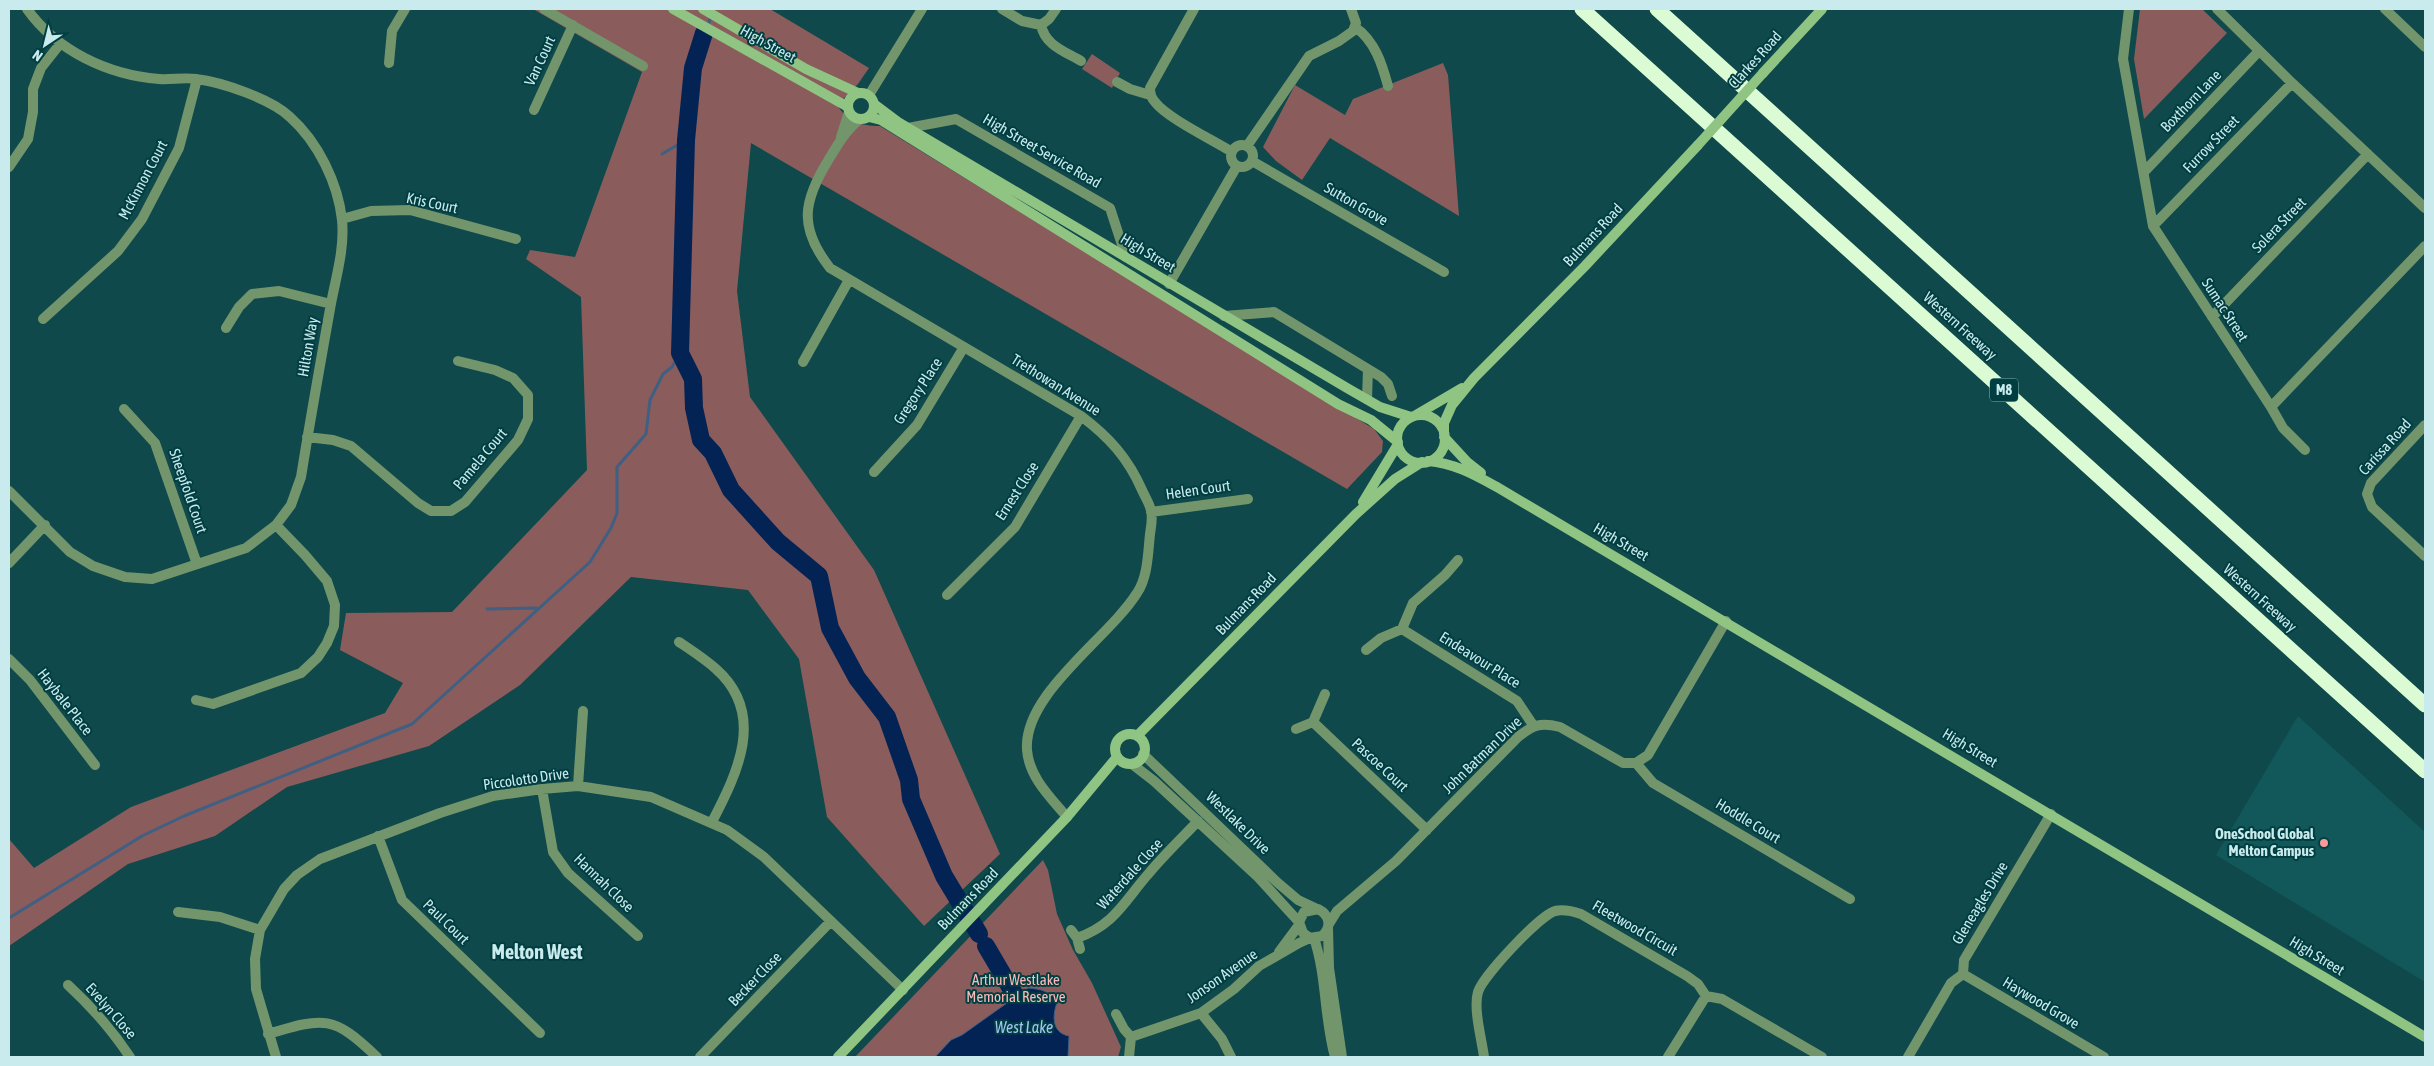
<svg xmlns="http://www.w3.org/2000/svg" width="2434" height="1066" font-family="'Asap Condensed',sans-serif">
<rect width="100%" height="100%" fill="#0f494b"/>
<path fill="#12575a" d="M2298,716L2425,832V982L2216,855Z"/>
<path fill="#8a5d5c" d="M533,9H770L869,68L858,84L837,105C848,122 860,126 880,126L1374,429L1383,441L1382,452L1347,489L751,143L737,291L750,397L874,570L1000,854L924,926L827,817L799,659L748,590L631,577L520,685L429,746L287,787L215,836L128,864L9,946V839L34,868L131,807L385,713L403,683L340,650L346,613L452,612L587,470L581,297L526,259L530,250L575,257L642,72Z
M2140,9H2202L2227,33L2144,119L2134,59Z
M1092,54L1120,73L1112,88L1082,69Z
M1443,63L1448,75L1459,216L1330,138L1302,180L1276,161L1263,147L1295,85L1345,115L1353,99Z
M1043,860L1048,870L1057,914L1073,950L1092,983L1121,1047L1118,1057H855Z"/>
<path fill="#042355" stroke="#3f5f83" d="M1028,988C1041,989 1050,991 1057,1003C1052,1016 1052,1033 1069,1036L1068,1057H935L951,1040L962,1035Z"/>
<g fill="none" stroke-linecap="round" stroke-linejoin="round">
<path stroke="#3f5f83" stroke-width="3" d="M709,22L710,19
M662,154L686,140
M487,609L536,608
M9,918L142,836L184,816L412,724L590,562L611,528L617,513V467L646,434L650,400L663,374L672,367L680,353"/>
<path stroke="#042355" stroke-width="18" d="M704,33L693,68L686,140L680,353L693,379L694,408L701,440L713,453L731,490L778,542L819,576L830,628L857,678L887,717L909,780L911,799L944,876L979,934
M986,946L1016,997"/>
<path stroke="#73956c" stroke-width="10" d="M544,9L643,66
M1002,9L1022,21L1041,25L1049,19L1056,9
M1194,9L1150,88C1150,94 1151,98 1155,102C1167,118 1213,140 1232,152
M2129,9L2123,59L2153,226L2271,407L2425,246
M2217,9L2292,83L2425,208
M2385,9L2425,47
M1041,25C1045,45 1064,51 1081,61
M1355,27C1375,41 1382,64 1388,86
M389,63L392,31L405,9
M1117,82L1130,89L1150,95
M869,95L922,9
M534,110L573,25
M860,119C846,130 838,144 829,159C803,201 798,227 830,268L1081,416C1109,437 1128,458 1142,490C1145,497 1150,504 1151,511C1153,518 1151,527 1150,534C1148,552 1148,577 1137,593C1108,639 1023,694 1027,750C1029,777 1050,797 1067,817
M908,128L956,119L1110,208L1126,257
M841,137L849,112
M1231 156a11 11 0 1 1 22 0a11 11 0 1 1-22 0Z
M1247,146L1309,56L1339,41L1353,31L1356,23L1351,9
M1252,161L1444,272
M9,167L28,139L33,112V89L41,68L60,44
M2144,172L2259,51
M342,219L371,211L410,210L516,239
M2153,226L2292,83
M1169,284L1237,166
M1224,316L1274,312L1381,377L1388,384L1392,396
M2212,317L2368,154
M43,319L118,251L142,219L179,148L197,79
M226,328L239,307L252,294L279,291L331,304
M803,362L849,280
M1367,399L1368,369
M2271,407L2283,428L2305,450
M124,409L155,443L197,564
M2425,425L2371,483L2367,494L2372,507L2425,556
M307,437L333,440L351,446L418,503L431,511H451L465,502L518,440L528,419V395L513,378L495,370L458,361
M874,472L917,425L964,347
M9,491L70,552L93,566L125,577L152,579L246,548L276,525L291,505L301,477C310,421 320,365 330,309C335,280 345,250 342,220C338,183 318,142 290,117C271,99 222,82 196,79C184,77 171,80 159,79C108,75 57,51 27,9
M1151,512L1248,499
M9,563L45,525
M947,595L1015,527L1081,416
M1402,629L1517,701L1533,725
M679,642C691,650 705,659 716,669C767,714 737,774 712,822
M1366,650L1381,638L1402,629L1413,603L1445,575L1458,560
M9,659L30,680L95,765
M196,700L213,704L301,673L318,657L327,643L334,626L335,605L327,581L305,555L276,525
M1313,722L1427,830
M1296,729L1313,722L1325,694
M1143,754L1278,883L1298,900L1315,908
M1636,763L1653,783L1850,899
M1132,764L1154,781L1257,876L1299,922
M578,786L583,711
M542,789L553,852L568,873L638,936
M378,836L402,900L540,1033
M178,912L220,917L260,930
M1329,924L1337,911L1396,861L1518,737C1533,725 1540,722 1560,727L1623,763H1636L1648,755L1726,621
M1328,929L1329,968L1342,1057
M1071,930L1077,938L1080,949
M1077,938C1116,924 1124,901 1150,872C1165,854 1182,838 1198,821
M1314,938C1327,977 1324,1018 1335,1057
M1279,952L1299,925
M1963,974L2104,1057
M68,985C92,1007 112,1030 130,1057
M1201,1013L1222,1039L1231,1057
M1116,1014L1124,1029L1131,1037L1129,1057
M268,1034C325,1017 333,1015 377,1057
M1131,1037L1201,1013L1234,989L1259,966L1299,943L1310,938L1322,936C1332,927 1330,915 1318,909L1304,912L1299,922L1303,933L1310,938
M276,1057L256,989L255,959L260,930L284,889L297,875L320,859L440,813L493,796L542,789L578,786L651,797L727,830L764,857L903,990
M700,1057L831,921
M1484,1057C1482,1040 1473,1009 1478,992C1483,976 1539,916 1555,911C1564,909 1572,911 1581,914L1687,976L1698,984L1706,996L1722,999L1822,1057
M1668,1057L1706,996
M1908,1057L1951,983L1963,974L1964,960L2051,814"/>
<path stroke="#8fc482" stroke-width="10" d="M673,9L848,107
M703,9L806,69L858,93
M1763,73L1822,9
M848 106a13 13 0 1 1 26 0a13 13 0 1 1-26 0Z
M874,104L898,122L1347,388L1380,407L1411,417
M869,117L881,120L1338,404L1371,420L1398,442
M1416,415L1462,388
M1397 439a24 24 0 1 1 48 0a24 24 0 1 1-48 0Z
M1444,434V423L1452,405L1474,378L1585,266L1698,145
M1444,437L1467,462L1481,473
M1428,461C1454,463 1475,475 1497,487L2425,1037
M1363,502L1398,444
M1115 749a15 15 0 1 1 30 0a15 15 0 1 1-30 0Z
M1137,736L1356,514L1395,479L1422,462
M838,1057L1067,817L1117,757"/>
<path stroke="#dafbd3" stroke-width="15" d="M1582,9L2425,771
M1657,9L2425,705"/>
<path stroke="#8fc482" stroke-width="10" d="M1698,145L1763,73"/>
</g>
<circle fill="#f59b9b" stroke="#003e41" stroke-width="2" cx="2324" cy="843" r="5"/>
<g text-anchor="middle" stroke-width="4" stroke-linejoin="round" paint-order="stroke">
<rect fill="#003e41" stroke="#8db7b9" stroke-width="1" x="1990" y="378.5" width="28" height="23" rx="4"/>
<g font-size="14" font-weight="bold" fill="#caebed">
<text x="2004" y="395">M8</text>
</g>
<g font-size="15" fill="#caebed" stroke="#003e41">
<text transform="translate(768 44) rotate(29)" y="5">High Street</text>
<text transform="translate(1755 60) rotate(-48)" y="5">Clarkes Road</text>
<text transform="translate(540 61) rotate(-65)" y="5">Van Court</text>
<text transform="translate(2191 101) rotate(-46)" y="5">Boxthorn Lane</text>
<text transform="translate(2211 144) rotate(-46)" y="5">Furrow Street</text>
<text transform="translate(1042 151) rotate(30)" y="5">High Street Service Road</text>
<text transform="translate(143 180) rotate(-62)" y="5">McKinnon Court</text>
<text transform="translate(432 203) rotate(12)" y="5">Kris Court</text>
<text transform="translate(1356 204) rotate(30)" y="5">Sutton Grove</text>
<text transform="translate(2279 225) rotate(-46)" y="5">Solera Street</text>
<text transform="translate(1593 235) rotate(-47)" y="5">Bulmans Road</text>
<text transform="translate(1148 253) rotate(31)" y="5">High Street</text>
<text transform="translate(2225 310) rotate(57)" y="5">Sumac Street</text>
<text transform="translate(1960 326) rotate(42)" y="5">Western Freeway</text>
<text transform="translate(308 347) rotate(-80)" y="5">Hilton Way</text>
<text transform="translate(1056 385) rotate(32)" y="5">Trethowan Avenue</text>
<text transform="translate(918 391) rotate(-57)" y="5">Gregory Place</text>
<text transform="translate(2385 447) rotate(-48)" y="5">Carissa Road</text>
<text transform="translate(480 459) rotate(-50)" y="5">Pamela Court</text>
<text transform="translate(1198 490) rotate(-8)" y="5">Helen Court</text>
<text transform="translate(188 491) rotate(71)" y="5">Sheepfold Court</text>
<text transform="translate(1017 491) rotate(-57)" y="5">Ernest Close</text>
<text transform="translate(1621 542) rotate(30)" y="5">High Street</text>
<text transform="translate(2260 598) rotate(42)" y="5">Western Freeway</text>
<text transform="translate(1246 604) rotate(-46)" y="5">Bulmans Road</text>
<text transform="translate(1480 660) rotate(32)" y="5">Endeavour Place</text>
<text transform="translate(65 702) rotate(52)" y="5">Haybale Place</text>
<text transform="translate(1970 748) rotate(31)" y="5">High Street</text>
<text transform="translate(1482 755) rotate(-44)" y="5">John Batman Drive</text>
<text transform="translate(1380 765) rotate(43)" y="5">Pascoe Court</text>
<text transform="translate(526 779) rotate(-8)" y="5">Piccolotto Drive</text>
<text transform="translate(1748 821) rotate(31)" y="5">Hoddle Court</text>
<text transform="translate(1238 823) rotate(44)" y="5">Westlake Drive</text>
<text transform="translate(1130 874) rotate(-48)" y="5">Waterdale Close</text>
<text transform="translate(604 883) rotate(44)" y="5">Hannah Close</text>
<text transform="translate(968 899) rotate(-46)" y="5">Bulmans Road</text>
<text transform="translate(1980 903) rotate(-59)" y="5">Gleneagles Drive</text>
<text transform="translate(446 922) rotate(44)" y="5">Paul Court</text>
<text transform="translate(1635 928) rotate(30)" y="5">Fleetwood Circuit</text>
<text transform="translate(2317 956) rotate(31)" y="5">High Street</text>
<text transform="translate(1222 976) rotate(-35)" y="5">Jonson Avenue</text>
<text transform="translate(755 979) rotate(-46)" y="5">Becker Close</text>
<text transform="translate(2041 1003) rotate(31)" y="5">Haywood Grove</text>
<text transform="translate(111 1011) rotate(49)" y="5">Evelyn Close</text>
</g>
<g font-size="15" font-weight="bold" fill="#caebed" stroke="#003e41" text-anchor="end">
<text x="2314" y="839">OneSchool Global<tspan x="2314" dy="17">Melton Campus</tspan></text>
</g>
<g font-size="15" fill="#fcbab9" stroke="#003e41">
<text x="1016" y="985">Arthur Westlake<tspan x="1016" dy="17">Memorial Reserve</tspan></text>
</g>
<g font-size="16" font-style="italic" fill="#a6c5f6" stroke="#003e41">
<text x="1024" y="1033">West Lake</text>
</g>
<g font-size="20" font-weight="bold" fill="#caebed" stroke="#003e41">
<text x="537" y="959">Melton West</text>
</g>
</g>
<rect width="2434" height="1066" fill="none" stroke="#caebed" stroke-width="20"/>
<g transform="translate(45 45) rotate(215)" stroke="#003e41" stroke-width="4" paint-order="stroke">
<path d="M0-4L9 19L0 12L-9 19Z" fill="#caebed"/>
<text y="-8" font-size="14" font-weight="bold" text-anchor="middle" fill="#caebed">N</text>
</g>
</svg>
